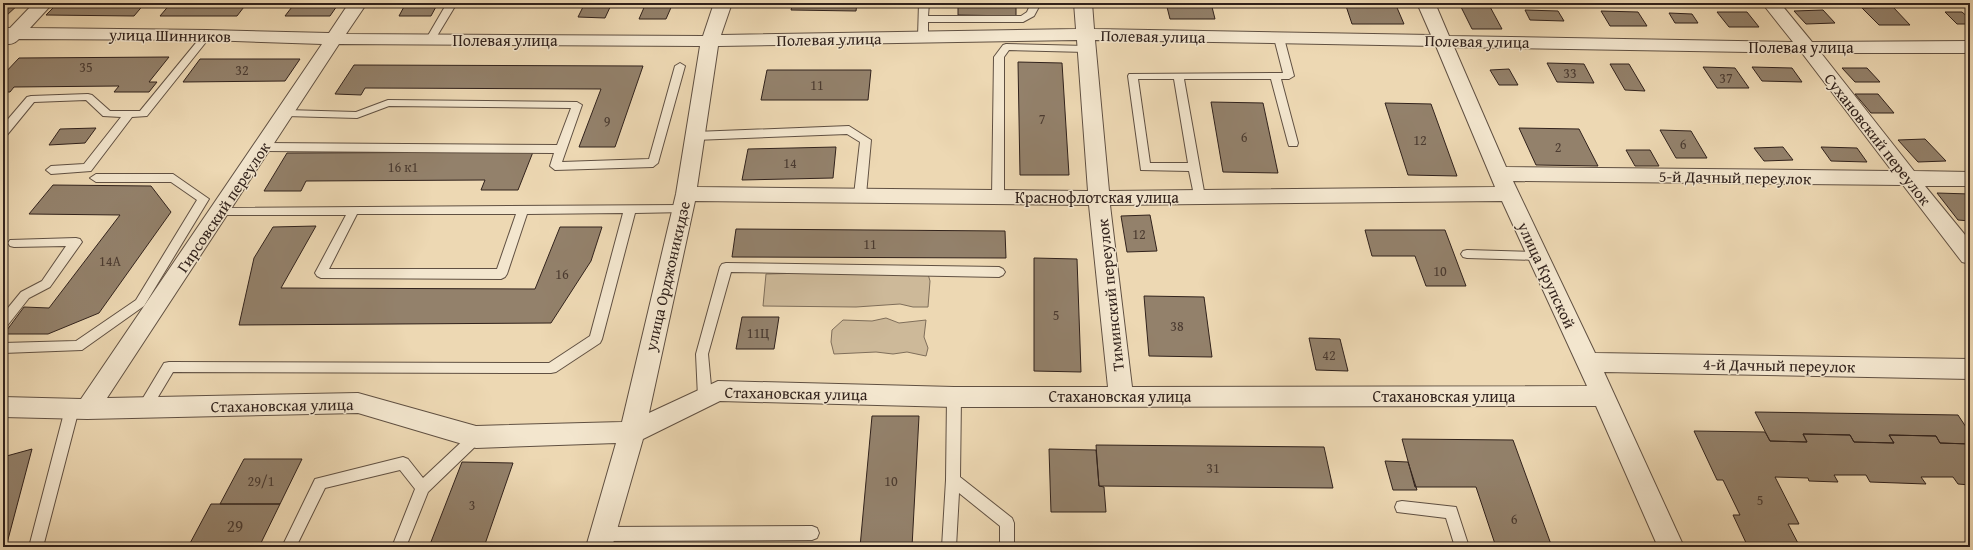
<svg xmlns="http://www.w3.org/2000/svg" width="1973" height="550" font-family="'Gentium Book Plus',serif">
<rect width="100%" height="100%" fill="#edd8b3"/>
<filter id="stains"><feTurbulence type="fractalNoise" baseFrequency=".005" numOctaves="4"/><feColorMatrix values="0 0 0 0 .2 0 0 0 0 .09 0 0 0 0 .02 0 0 0 .5 -.17"/></filter>
<radialGradient id="worn" r=".72"><stop offset=".6" stop-color="#630" stop-opacity="0"/><stop offset="1" stop-color="#630" stop-opacity=".3"/></radialGradient>
<path fill="#cdb999" stroke="#7f6e5a" d="M850,272L928,274L930,281L928,307H913L900,304L856,307L763,306L766,274Z
M886,318L899,323L926,320L924,337L928,348L926,356L907,352L893,354L876,352L834,354L831,342L832,330L843,320L872,321Z"/>
<path fill="#93816b" stroke="#31221c" d="M3,3H20L6,16H3Z
M58,3H145L134,16L46,15Z
M171,3H247L237,16H160Z
M295,3H339L330,16H285Z
M406,3H438L431,16H399Z
M585,3H612L605,18L578,17Z
M646,3H673L666,19H639Z
M793,3H857L856,11L791,10Z
M958,3H1016V16L958,15Z
M1166,3H1211L1215,19H1170Z
M1345,3H1395L1404,24H1352Z
M1459,3H1488L1502,29H1472Z
M1893,7L1910,25H1879L1862,8Z
M1525,10L1558,11L1564,21L1530,20Z
M1823,10L1835,23L1806,24L1794,11Z
M1601,11L1638,12L1647,26H1610Z
M1717,12H1747L1759,27H1729Z
M1945,12H1962L1970,19V24H1957Z
M1669,13L1692,14L1698,23H1675Z
M169,57L149,82H157L149,92H114L119,86L14,87L10,92H3V75L19,58Z
M200,59H300L285,81L183,82Z
M1018,62L1062,63L1069,175H1020Z
M1547,63L1584,64L1594,83L1557,82Z
M1610,64H1629L1645,91L1625,90Z
M354,65L643,66L615,147H579L601,89L365,88L361,95L335,94Z
M1703,67L1735,68L1749,88H1717Z
M1752,67L1792,68L1802,82L1762,81Z
M1842,68H1867L1880,82H1855Z
M1509,69L1518,85H1499L1490,70Z
M767,70H871L868,100H761Z
M1855,94H1878L1894,113H1871Z
M1211,102L1263,103L1278,173L1223,172Z
M1385,103L1431,104L1457,176L1408,175Z
M96,128L85,143L49,145L60,129Z
M1519,128L1579,129L1598,166L1536,165Z
M1660,130L1691,131L1707,158H1676Z
M1925,139L1946,161L1918,162L1898,140Z
M836,147L833,178L742,180L748,149Z
M1783,147L1793,160L1764,161L1754,148Z
M1821,147L1857,148L1867,162L1831,161Z
M1626,150H1650L1659,166H1635Z
M533,152L518,190H481L485,180L306,181L301,191H264L287,153Z
M53,185L151,186L171,212L99,313L48,334H4L24,307L49,308L120,215L29,214Z
M1937,193L1970,194V221L1958,220Z
M1150,215L1157,251L1127,252L1121,216Z
M316,226L281,288L535,289L560,227H602L591,261L551,323L239,325L254,258L273,227Z
M736,229L1005,231L1006,258L732,257Z
M1365,230H1445L1466,286H1426L1415,256H1372Z
M1034,258L1077,259L1081,372L1034,371Z
M1144,296L1204,297L1212,357L1149,356Z
M742,317H779L774,349H736Z
M1309,338L1340,339L1348,371L1316,370Z
M1755,412L1958,415L1970,433V444L1940,443L1936,436L1889,435L1894,443L1854,442L1850,435L1803,434L1807,442L1770,441Z
M872,416H919L912,547H860Z
M1694,431L1765,432L1770,441L1807,442L1803,434L1850,435L1854,442L1894,443L1889,435L1936,436L1940,443L1970,444V485L1958,484L1953,477H1921L1926,484L1870,482L1866,475H1834L1838,482L1809,481L1808,478L1775,477L1799,524H1788L1800,547H1748L1733,515H1740L1723,480H1717Z
M1402,439L1513,440L1552,547H1496L1476,487H1415Z
M1096,445L1324,447L1333,488L1099,486Z
M32,449L6,547H3V457Z
M1049,449L1096,450L1099,486L1104,487L1106,512H1051Z
M244,459H302L280,504H220Z
M1385,461L1408,462L1417,490H1393Z
M462,462L513,463L484,547H429Z
M211,504H280L259,547H188Z"/>
<g fill="none" stroke-linecap="round" stroke-linejoin="round">
<g stroke="#605042" stroke-width="2">
<path id="lane" d="M447,3H457L434,41H428L426,39Z
M919,3H929L928,16H1021L1027,12L1031,3H1041L1034,16L1023,22H928V37L923,40L918,37Z
M207,32L210,33L212,35L210,37L147,116L132,117L91,171L51,174L46,170L51,166L84,164L121,117L103,116L86,100L34,102L7,135L3,136V125L27,97L31,96L88,94L92,95L110,111H140L204,33Z
M1279,35L1284,38L1294,76L1289,79H1281L1298,143L1297,146H1289L1288,143L1271,79H1184L1205,197L1199,201L1195,200L1189,171L1141,170L1128,76L1129,74L1283,73L1274,38ZM1138,79H1174L1188,163H1150Z
M1006,44L1086,46L1091,49L1086,52L1009,50L1004,57V197L998,201L992,197L994,57L1003,45Z
M680,63L685,66L658,163L653,167L555,170L550,166L554,153L264,151L259,147L264,143L557,145L571,108L389,106L357,118L286,116L281,113L286,110L356,112L388,100L577,102L582,105L562,162L649,159L675,66Z
M849,126L871,140L866,195L860,199L854,195L860,142L847,134L695,140L690,136L695,132Z
M96,174H173L209,199L144,306L82,350L3,353V343L76,341L136,300L197,200L171,182H96L90,178Z
M682,205L688,209L686,212L635,213L602,339L600,343L556,372L551,373L173,372L149,412L144,414L139,412L137,408L164,363L169,362L549,363L590,336L623,213L527,214L507,274L505,277L501,279L321,278L317,276L315,273L346,215H220L216,214L214,211L216,208ZM357,214H516L497,269H329Z
M76,238L80,239L82,242L50,287L29,298L7,326L3,328V314L21,292L42,281L66,246L14,247L10,246L8,243L10,240Z
M1467,250L1538,252L1542,253L1544,256L1542,259L1538,260L1467,258L1463,257L1461,254L1463,251Z
M726,263L999,267L1003,269L1005,272L1003,275L999,277L731,272L708,354L712,397L710,401L705,402L700,401L698,397L696,354L720,267L722,264Z
M954,392L959,393L961,397L960,477L1012,518L1014,523V547H1000V526L959,493L956,547H942L946,480L947,397L949,393Z
M72,403L77,405L79,409L43,547H29L65,409L67,405Z
M476,431L481,433L483,437L481,441L428,492L406,547H392L415,489L400,470L325,488L296,547H282L315,479L403,457L408,459L423,478L471,433Z
M1402,501L1456,507L1469,547H1455L1446,518L1397,512L1395,507L1397,502Z
M812,526L817,528L819,533L817,538L812,540L602,541L597,539L595,534L597,529L602,527Z"/>
</g>
<g stroke="#605042" stroke-width="2">
<path id="street" d="M34,3H53L30,28L207,30L329,33L349,3H367L346,34L703,36L714,3H732L721,35L1076,29L1074,3H1092L1094,29L1431,35L1417,3H1435L1449,36L1793,42L1762,3H1780L1812,42L1970,41V53H1821L1914,171L1970,172V186H1925L1970,241V264L1962,262L1903,185L1513,181L1595,353L1970,359V379L1604,372L1684,547H1658L1596,406L954,407L720,401L643,439L612,547H586L616,443L476,448L358,413L87,419L3,417V397L81,399L322,44L207,40L19,39C14,44 10,45 3,43V28H10ZM1077,40L1088,191L697,187L718,46ZM1095,40L1436,46L1495,187L1109,191ZM339,44L700,46L676,194L622,422L476,426L358,393L107,398ZM1454,47L1802,53L1892,171L1506,167ZM695,201L1089,205L1108,387H954L718,381L649,413ZM1502,201L1587,386L1132,387L1110,205Z"/>
</g>
<use href="#lane" fill="#f3e6ce" fill-rule="evenodd"/>
<use href="#street" fill="#f3e6ce" fill-rule="evenodd"/>
</g>
<g text-anchor="middle" stroke-width="3" stroke-linejoin="round" paint-order="stroke">
<g font-size="14" fill="#4a3a30">
<text x="86" y="72">35</text>
<text x="242" y="75">32</text>
<text x="1570" y="78">33</text>
<text x="1726" y="83">37</text>
<text x="817" y="90">11</text>
<text x="1042" y="124">7</text>
<text x="607" y="126">9</text>
<text x="1244" y="142">6</text>
<text x="1420" y="145">12</text>
<text x="1683" y="149">6</text>
<text x="1558" y="152">2</text>
<text x="790" y="168">14</text>
<text x="403" y="172">16 к1</text>
<text x="1139" y="239">12</text>
<text x="870" y="249">11</text>
<text x="110" y="266">14А</text>
<text x="1440" y="276">10</text>
<text x="562" y="279">16</text>
<text x="1056" y="320">5</text>
<text x="1177" y="331">38</text>
<text x="758" y="338">11Ц</text>
<text x="1329" y="360">42</text>
<text x="1213" y="473">31</text>
<text x="261" y="486">29/1</text>
<text x="891" y="486">10</text>
<text x="1760" y="505">5</text>
<text x="472" y="510">3</text>
<text x="1514" y="524">6</text>
</g>
<g font-size="16" fill="#31221c" stroke="#f3e6ce">
<text transform="translate(170 35) rotate(1)" y="6">улица Шинников</text>
<text transform="translate(1153 36) rotate(1)" y="6">Полевая улица</text>
<text transform="translate(829 39) rotate(-1)" y="6">Полевая улица</text>
<text x="505" y="46">Полевая улица</text>
<text transform="translate(1477 41) rotate(1)" y="6">Полевая улица</text>
<text x="1801" y="53">Полевая улица</text>
<text transform="translate(1878 139) rotate(52)" y="6">Сухановский переулок</text>
<text transform="translate(1735 177) rotate(1)" y="6">5-й Дачный переулок</text>
<text x="1097" y="203">Краснофлотская улица</text>
<text transform="translate(223 207) rotate(-56)" y="6">Гирсовский переулок</text>
<text transform="translate(1547 275) rotate(65)" y="6">улица Крупской</text>
<text transform="translate(667 276) rotate(-77)" y="6">улица Орджоникидзе</text>
<text transform="translate(1110 295) rotate(-96)" y="6">Тиминский переулок</text>
<text transform="translate(1779 365) rotate(1)" y="6">4-й Дачный переулок</text>
<text transform="translate(796 393) rotate(1)" y="6">Стахановская улица</text>
<text x="1120" y="402">Стахановская улица</text>
<text x="1444" y="402">Стахановская улица</text>
<text transform="translate(282 405) rotate(-1)" y="6">Стахановская улица</text>
</g>
<g font-size="17" fill="#4a3a30">
<text x="235" y="532">29</text>
</g>
</g>
<rect width="1973" height="550" fill="none" stroke="#edd8b3" stroke-width="16"/>
<rect x="4" y="4" width="1965" height="542" fill="none" stroke="#31221c" stroke-width="2"/>
<rect x="8" y="8" width="1957" height="534" fill="none" stroke="#31221c"/>
<rect width="100%" height="100%" filter="url(#stains)"/>
<rect width="100%" height="100%" fill="url(#worn)"/>
</svg>
